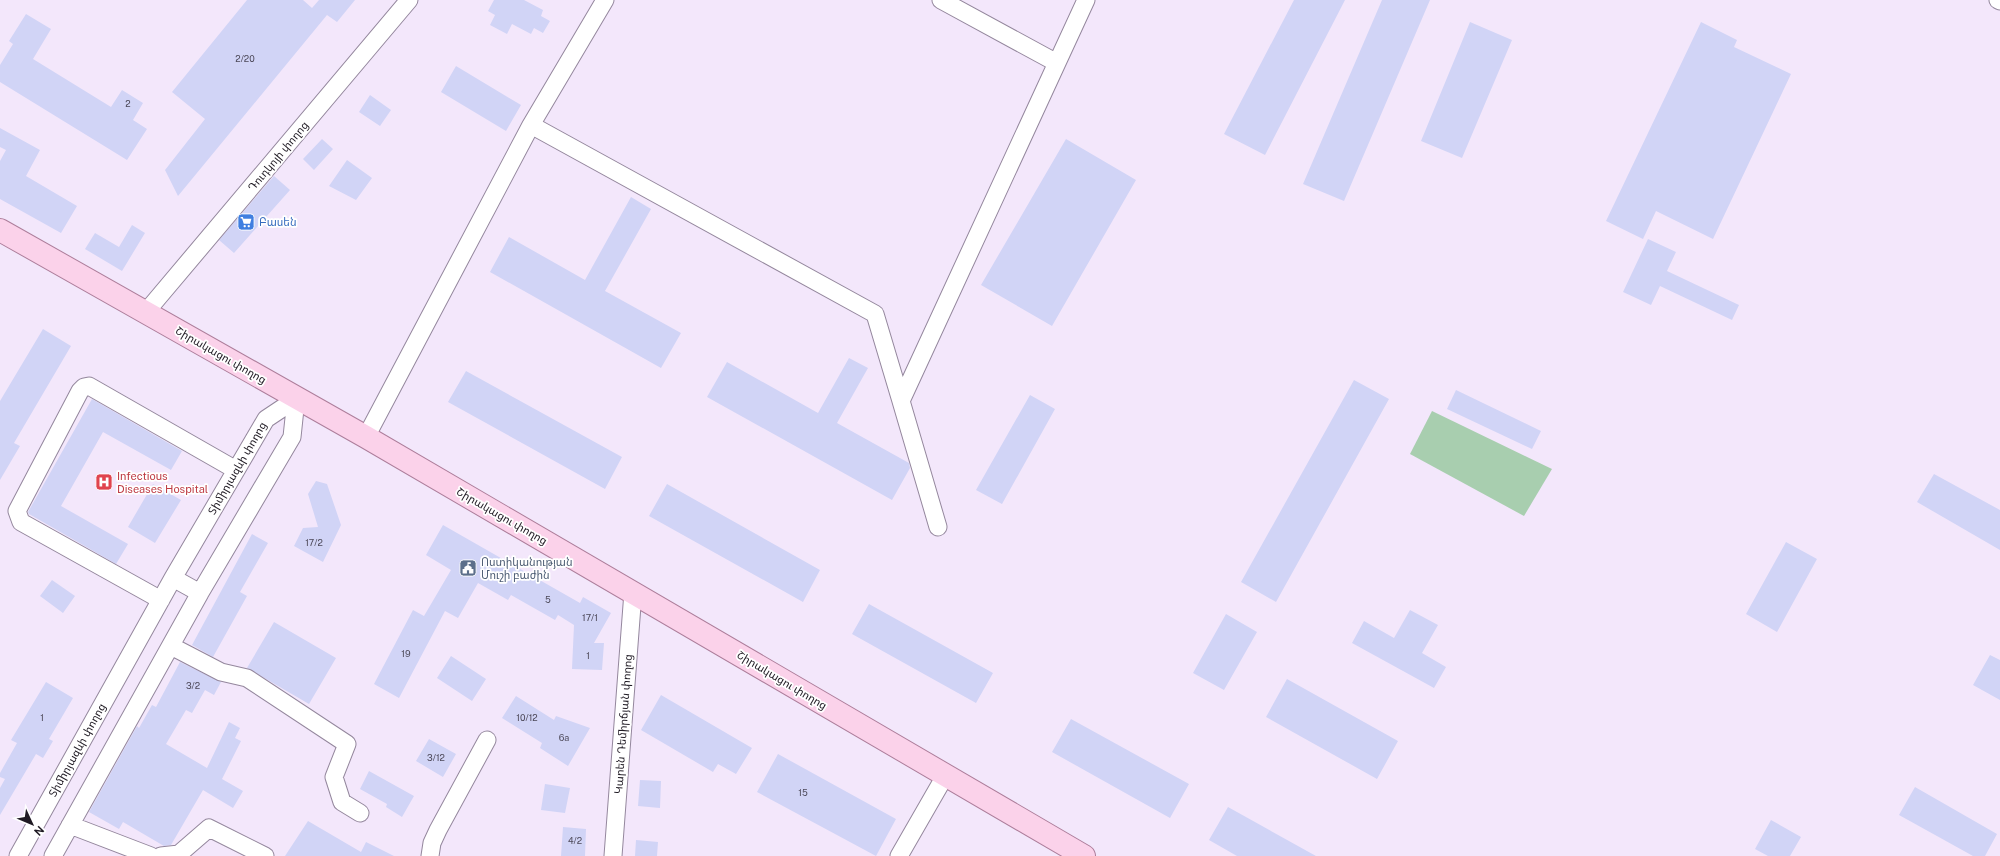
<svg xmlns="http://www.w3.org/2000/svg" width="2000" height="856" font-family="'Public Sans','Noto Sans Armenian',sans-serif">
<rect width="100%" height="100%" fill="#f3e7fb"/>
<path fill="#a8ceaf" d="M1432,411L1552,469L1524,516L1410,454Z"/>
<path fill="#d1d4f6" d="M247,0H303L312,8L319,0H355L337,22L327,15L178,196L165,170L205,119L172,92Z
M494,0H524L543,10L541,16L550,21L543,33L534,28L531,34L512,24L507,34L490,25L495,15L488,11Z
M1294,0H1345L1265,155L1224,134Z
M1382,0H1430L1344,201L1303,184Z
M26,14L51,29L33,59L111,107L122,90L143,103L133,120L147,129L127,160L0,82V65L13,44L9,41Z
M1470,22L1512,40L1462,158L1421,141Z
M1701,22L1737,40L1734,47L1791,74L1713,239L1656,211L1643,239L1606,221Z
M456,66L521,105L506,131L441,92Z
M370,95L391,110L380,126L359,112Z
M0,128L40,150L26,176L77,206L61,233L0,199V161L6,150L0,147Z
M322,139L333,149L314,170L303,159Z
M1066,139L1136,180L1052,326L981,285Z
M347,160L372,178L356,200L329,186Z
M274,176L290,190L234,253L219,240Z
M631,197L651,209L605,291L681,333L661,368L490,272L509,237L585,280Z
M132,225L145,233L122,271L85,249L95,233L119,247Z
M1648,239L1676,252L1667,271L1739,305L1732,320L1660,286L1651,305L1623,292Z
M43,329L71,346L14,443L20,446L0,480V401Z
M849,358L868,368L837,423L909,463L910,468L892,500L707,397L727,362L818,413Z
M466,371L622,457L605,489L448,402Z
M1354,380L1389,399L1276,602L1241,582Z
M1456,390L1541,431L1532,449L1447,409Z
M1030,395L1055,409L1002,504L976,490Z
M92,399L182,451L171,470L103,432L61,506L128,544L116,564L29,514L28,512Z
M1934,474L2000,510V550L1917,502Z
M316,481L327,484L341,525L323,562L294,546L303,528L318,527L308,494Z
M153,484L181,500L155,543L128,527Z
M667,484L820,570L803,602L649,516Z
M443,525L580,603L583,597L611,613L594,643H604L602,670L572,669L574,625L558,615L555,620L511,595L508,600L478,583L458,618L445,611L399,698L374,684L413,610L424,616L451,570L426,555Z
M252,534L268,543L240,592L247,596L213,657L192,645Z
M1786,542L1817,559L1777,632L1746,614Z
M52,580L75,596L63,613L40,596Z
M869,604L993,673L976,703L852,634Z
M1410,610L1438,625L1422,653L1446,667L1434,688L1352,643L1364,621L1394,638Z
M1226,614L1257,632L1224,690L1193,673Z
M274,622L336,658L309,704L247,668Z
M1990,655L2000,660V700L1973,685Z
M451,656L486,679L472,701L437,678Z
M180,662L221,682L214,695L205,690L192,713L186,710L166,744L207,768L229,722L240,728L235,738L241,741L222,779L243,791L233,808L203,790L171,845L164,846L123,822L119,829L89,812L137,726L139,728L152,705L156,707Z
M1287,679L1398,741L1377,779L1266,717Z
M46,682L73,698L49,739L53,741L43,758L36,754L0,815V788L5,779L0,777V773L17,743L11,740Z
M661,695L752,748L736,774L718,764L713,772L641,730Z
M516,696L554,720L556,716L590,728L568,766L540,748L542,743L502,718Z
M1071,719L1189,784L1170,818L1052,752Z
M429,739L456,754L443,777L416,761Z
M778,754L896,819L876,856L757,792Z
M369,771L414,796L402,817L386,807L387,804L360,789Z
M640,780L661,781L660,808L638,806Z
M545,784L570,788L565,813L541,810Z
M1915,787L1997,834L1985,856H1973L1899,815Z
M1228,807L1316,856H1237L1209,840Z
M1771,820L1801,837L1790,856H1768L1755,849Z
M308,821L361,852L366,842L394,856H285Z
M563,827L586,829L585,856H561Z
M636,840L658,842L657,856H635Z"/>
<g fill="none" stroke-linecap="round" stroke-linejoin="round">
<g stroke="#94879d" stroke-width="19">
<path id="minor" d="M941,0L1057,63
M1998,0L2000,1
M531,125L875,314L901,401
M146,312L409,0
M366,437L531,125L605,0
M938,527L901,401L1086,0
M173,578L200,593
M161,600L21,522L17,511L80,391L84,387L89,386L236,470
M171,646L221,672L247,678L347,744L334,777L342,802L360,813
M70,825L151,856
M18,856L173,578L266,419L296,399
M53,856L200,593L292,437L296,399
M161,856L179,854L209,828L265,856
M430,856L432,843L438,830L487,740
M613,856L633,592
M899,856L945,776"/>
</g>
<g stroke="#ad7e9b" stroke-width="24">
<path id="major" d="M0,230L366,437L1084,856"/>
</g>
<use href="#minor" stroke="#fff" stroke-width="17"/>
<use href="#major" stroke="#fbd2ea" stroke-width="22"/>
</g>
<defs>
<g id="supermarket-square" transform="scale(0.9)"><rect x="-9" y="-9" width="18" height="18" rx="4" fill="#3f7fe0" stroke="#fff"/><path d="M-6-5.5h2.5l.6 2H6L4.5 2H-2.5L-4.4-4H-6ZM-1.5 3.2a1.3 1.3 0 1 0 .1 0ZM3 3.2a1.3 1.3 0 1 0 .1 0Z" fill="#fff"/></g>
<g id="hospital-square" transform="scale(0.9)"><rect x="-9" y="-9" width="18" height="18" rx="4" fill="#e0444e" stroke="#fff"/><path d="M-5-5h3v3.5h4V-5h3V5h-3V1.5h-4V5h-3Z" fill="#fff"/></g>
<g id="civic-square" transform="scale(0.9)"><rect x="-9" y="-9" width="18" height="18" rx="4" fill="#5c6f8a" stroke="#fff"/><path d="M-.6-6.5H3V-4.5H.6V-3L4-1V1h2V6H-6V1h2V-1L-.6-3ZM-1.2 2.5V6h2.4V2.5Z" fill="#fff"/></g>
</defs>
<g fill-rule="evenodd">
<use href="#supermarket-square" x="246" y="222"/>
<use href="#hospital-square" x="104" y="482"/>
<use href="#civic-square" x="468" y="568"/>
</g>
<g text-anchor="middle" stroke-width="3.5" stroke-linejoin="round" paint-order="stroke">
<g font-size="9" fill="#4c4858">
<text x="245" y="62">2/20</text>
<text x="128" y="107">2</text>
<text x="314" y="546">17/2</text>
<text x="548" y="603">5</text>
<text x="590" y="621">17/1</text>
<text x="406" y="657">19</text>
<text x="588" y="659">1</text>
<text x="193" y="689">3/2</text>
<text x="42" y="721">1</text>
<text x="527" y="721">10/12</text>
<text x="564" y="741">6a</text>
<text x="436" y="761">3/12</text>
<text x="803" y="796">15</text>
<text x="575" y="844">4/2</text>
</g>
<g font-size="11" fill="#1f1a23" stroke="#fff">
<text transform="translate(278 156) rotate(-50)" y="4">Դուդկոյի փողոց</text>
<text transform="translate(221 355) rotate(30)" y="4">Շիրակացու փողոց</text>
<text transform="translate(237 468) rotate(-60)" y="4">Տիմիրյազևի փողոց</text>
<text transform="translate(502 516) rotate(30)" y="4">Շիրակացու փողոց</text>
<text transform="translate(782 680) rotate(31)" y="4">Շիրակացու փողոց</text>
<text transform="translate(623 724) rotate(-86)" y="4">Կարեն Դեմիրճյան փողոց</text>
<text transform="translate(77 750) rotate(-61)" y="4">Տիմիրյազևի փողոց</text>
</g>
<g font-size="11" fill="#366cbe" stroke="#fff" text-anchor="start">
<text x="259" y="226">Բասեն</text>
</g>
<g font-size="11" fill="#be3a42" stroke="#fff" text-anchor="start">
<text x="117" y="480">Infectious<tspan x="117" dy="13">Diseases Hospital</tspan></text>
</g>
<g font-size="11" fill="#4e5e75" stroke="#fff" text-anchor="start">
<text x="481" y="566">Ոստիկանության<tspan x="481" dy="13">Մուշի բաժին</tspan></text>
</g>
</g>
<g transform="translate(32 824) rotate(134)" stroke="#ffffff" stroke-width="3" paint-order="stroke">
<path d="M0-3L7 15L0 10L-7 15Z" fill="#1f1a23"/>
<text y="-6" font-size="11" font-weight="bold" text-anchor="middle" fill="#1f1a23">N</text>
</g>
</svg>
